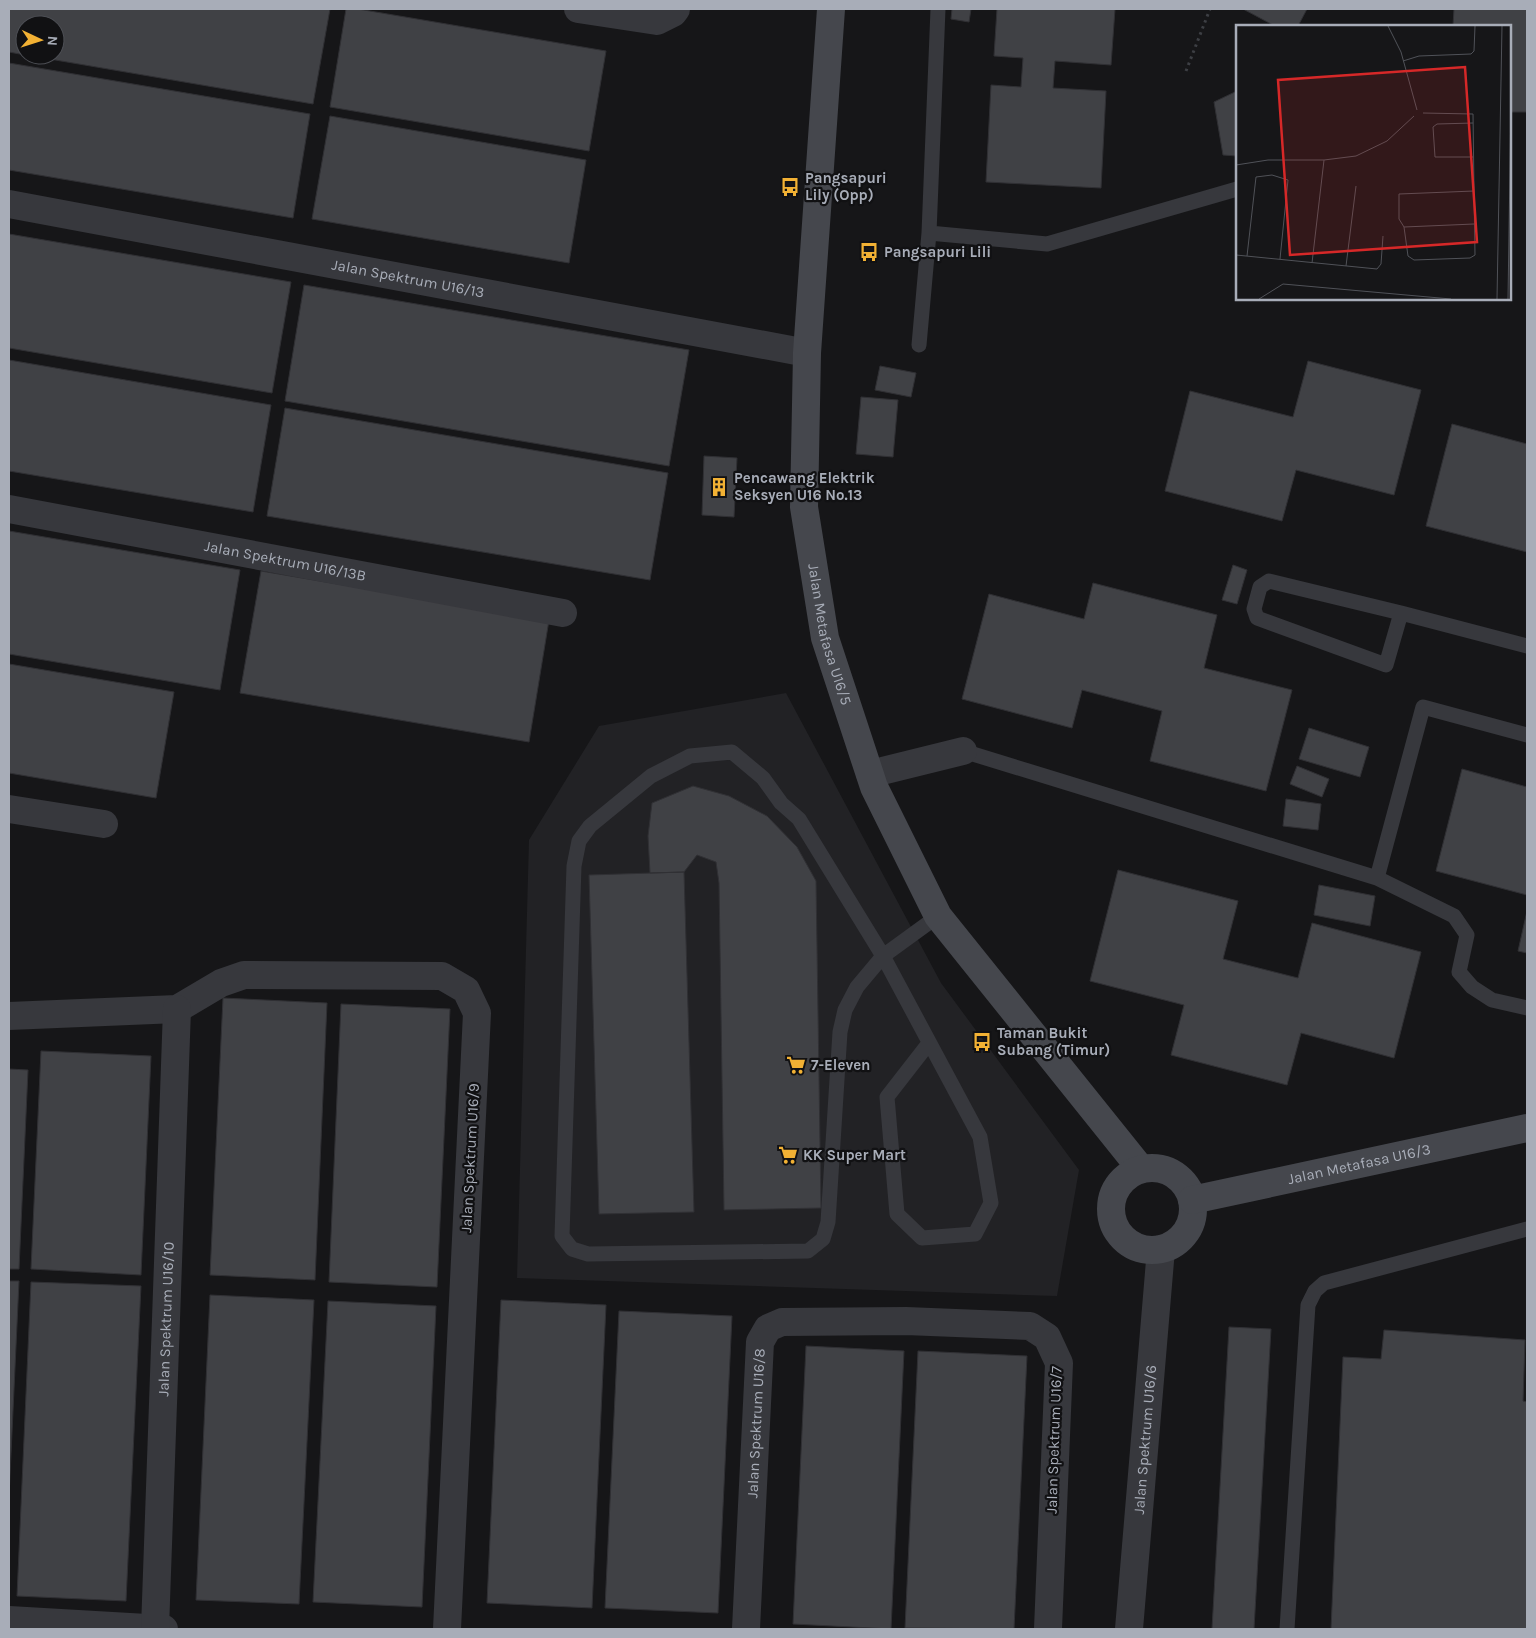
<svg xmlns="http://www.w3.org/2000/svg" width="1536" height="1638" font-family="Karla,sans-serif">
<rect width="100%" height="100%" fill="#161618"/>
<path fill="#222225" d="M786,693L941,983L1079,1170L1057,1296L517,1278L529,840L599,726Z"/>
<path fill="#404145" stroke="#303034" d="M9,9H330L313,104L26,55H55V25H25V55L9,52Z
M346,9H358L606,51L589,151L330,107Z
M952,9H971L969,22L951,19Z
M997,9H1115L1111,65L1055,61L1053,88L1106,91L1101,188L986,182L991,85L1021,87L1023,58L994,56Z
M1243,9H1307L1298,26H1275Z
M1454,9H1527V112H1510V26H1453Z
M9,63L310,114L293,218L9,170Z
M1237,91V156L1223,155L1214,102Z
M330,116L586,160L569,263L312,219Z
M9,234L291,282L272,393L9,348Z
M304,285L689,350L669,466L285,401Z
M9,360L271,405L253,512L9,471Z
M1308,361L1421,390L1394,495L1296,470L1282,521L1165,491L1190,391L1293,417Z
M880,366L916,373L911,397L875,390Z
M861,397L898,400L893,457L856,454Z
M285,408L668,473L650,580L267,516Z
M1452,424L1527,444V552L1426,526Z
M704,456L737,458L734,517L702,515Z
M9,531L240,570L220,690L9,654Z
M1233,565L1247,570L1237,604L1222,600Z
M261,571L549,620L529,742L240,693Z
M1093,583L1217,615L1204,668L1292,690L1266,791L1150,761L1162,711L1082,690L1072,728L962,699L989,594L1084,619Z
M9,664L174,692L156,798L9,773Z
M1309,728L1369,747L1360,777L1299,759Z
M1297,766L1329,779L1322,797L1290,784Z
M1462,769L1527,787V895L1436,871Z
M693,786L729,796L767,816L797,847L816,881L821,1208L724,1210L719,883L716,862L697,855L684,872L650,873L648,836L652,803Z
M1286,799L1321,804L1318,830L1283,826Z
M1118,870L1238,901L1223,959L1298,978L1312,923L1421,952L1394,1058L1301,1033L1287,1085L1171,1055L1184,1005L1090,981Z
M684,872L694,1212L599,1214L589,875Z
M1319,885L1375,896L1370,926L1314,915Z
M1527,911V953L1518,951Z
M223,998L327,1003L315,1280L210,1275Z
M341,1004L450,1009L437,1287L329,1282Z
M41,1051L151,1056L141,1275L31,1269Z
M9,1069L28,1070L19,1269H9Z
M9,1281H19L9,1497Z
M31,1282L141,1286L126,1601L17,1596Z
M210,1295L314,1300L299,1604L196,1600Z
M501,1300L606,1305L592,1608L487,1603Z
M328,1301L436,1306L422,1607L313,1602Z
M619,1311L732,1316L718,1613L605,1608Z
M1229,1327L1271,1329L1254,1629H1212Z
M1384,1330L1525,1340L1523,1401L1527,1402V1629H1331L1343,1357L1381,1359Z
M806,1346L904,1351L891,1629L793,1624Z
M918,1351L1027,1356L1014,1629L905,1628Z"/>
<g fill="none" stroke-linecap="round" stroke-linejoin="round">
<path stroke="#3d3f44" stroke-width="3" stroke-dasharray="2.5 4" stroke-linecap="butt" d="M1186,71L1210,9"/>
<path stroke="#37383d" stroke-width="15" d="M938,9L929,233L1047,244L1237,189
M919,345L929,233
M1401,613L1269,581L1260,587L1254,609L1257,618L1386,665L1401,613L1527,646
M963,751L1377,878L1423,707L1527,735
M732,752L763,778L781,803L799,819L883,956L857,987L845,1010L840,1032L828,1222L823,1239L808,1251L588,1254L572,1249L562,1236L574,866L579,841L590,826L651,776L690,756Z
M1377,878L1454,916L1467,935L1459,972L1472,987L1492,1000L1527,1008
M929,1043L887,1097L897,1214L922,1238L975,1234L991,1203L980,1137L883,956L938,916
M1287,1629L1308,1305L1315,1291L1324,1283L1527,1229"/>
<g stroke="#37383d" stroke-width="28">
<path d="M578,9L657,21L673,13L676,9"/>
<path id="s1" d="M9,204L807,353"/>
<path id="s2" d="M9,509L563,613"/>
<path d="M870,774L963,751"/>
<path d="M9,809L104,824"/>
<path d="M9,1016L177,1009L221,983L244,975L442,976L466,990L477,1013L447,1629"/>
<path d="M9,1620L164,1629"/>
<path id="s3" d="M155,1629L177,1009"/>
<path id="s4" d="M746,1629L760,1342L768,1328L782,1322L906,1321L1030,1326L1047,1337L1059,1363L1048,1629"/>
<path id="s5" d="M1129,1629L1161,1249"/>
</g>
<g stroke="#45474d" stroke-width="28">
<path id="s6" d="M831,9L807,353L804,507L825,638L874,787L938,916L1141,1169"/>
<circle cx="1152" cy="1209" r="41"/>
<path id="s7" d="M1192,1200L1527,1128"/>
</g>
</g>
<defs>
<g id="bus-bare" transform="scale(1.5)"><path d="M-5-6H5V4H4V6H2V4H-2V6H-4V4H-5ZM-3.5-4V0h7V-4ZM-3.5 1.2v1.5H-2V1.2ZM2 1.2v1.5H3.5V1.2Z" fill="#f2b134" stroke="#111113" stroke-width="2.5" paint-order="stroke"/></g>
<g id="building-bare" transform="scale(1.5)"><path d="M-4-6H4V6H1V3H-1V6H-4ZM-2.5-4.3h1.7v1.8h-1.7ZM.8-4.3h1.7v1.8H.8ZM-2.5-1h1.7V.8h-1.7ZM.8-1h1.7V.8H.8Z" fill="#f2b134" stroke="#111113" stroke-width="2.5" paint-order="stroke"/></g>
<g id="supermarket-bare" transform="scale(1.5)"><path d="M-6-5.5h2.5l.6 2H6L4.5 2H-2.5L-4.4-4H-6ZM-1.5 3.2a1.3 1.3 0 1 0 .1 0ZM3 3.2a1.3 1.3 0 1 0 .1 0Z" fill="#f2b134" stroke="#111113" stroke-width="2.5" paint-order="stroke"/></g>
</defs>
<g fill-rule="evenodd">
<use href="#bus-bare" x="790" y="187"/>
<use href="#bus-bare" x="869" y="252"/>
<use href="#building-bare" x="719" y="487"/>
<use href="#bus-bare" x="982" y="1042"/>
<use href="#supermarket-bare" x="796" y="1065"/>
<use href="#supermarket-bare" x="788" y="1155"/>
</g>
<g text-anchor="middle" stroke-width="4.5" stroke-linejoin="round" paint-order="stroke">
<g font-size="15" font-weight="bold" fill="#a8adb8" stroke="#111113" text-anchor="start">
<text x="805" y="183">Pangsapuri<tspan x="805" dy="17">Lily (Opp)</tspan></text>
<text x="884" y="257">Pangsapuri Lili</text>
<text x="734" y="483">Pencawang Elektrik<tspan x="734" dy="17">Seksyen U16 No.13</tspan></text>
<text x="997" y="1038">Taman Bukit<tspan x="997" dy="17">Subang (Timur)</tspan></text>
<text x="811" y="1070">7-Eleven</text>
<text x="803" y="1160">KK Super Mart</text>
</g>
<g font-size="15" fill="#a8adb8" stroke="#111113">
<text dy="5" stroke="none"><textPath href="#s1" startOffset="406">Jalan Spektrum U16/13</textPath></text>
<text dy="5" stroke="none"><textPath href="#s2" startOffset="281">Jalan Spektrum U16/13B</textPath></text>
<text dy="5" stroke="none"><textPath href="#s6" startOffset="629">Jalan Metafasa U16/5</textPath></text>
<text transform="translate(470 1158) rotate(-87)" y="5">Jalan Spektrum U16/9</text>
<text dy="5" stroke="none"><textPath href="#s7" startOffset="171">Jalan Metafasa U16/3</textPath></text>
<text dy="5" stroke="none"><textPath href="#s3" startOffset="310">Jalan Spektrum U16/10</textPath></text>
<text dy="5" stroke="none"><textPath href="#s4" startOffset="206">Jalan Spektrum U16/8</textPath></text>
<text dy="5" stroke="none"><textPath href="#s5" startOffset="190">Jalan Spektrum U16/6</textPath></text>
<text transform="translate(1054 1440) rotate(-88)" y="5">Jalan Spektrum U16/7</text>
</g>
</g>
<g transform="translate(1236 25)">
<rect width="275" height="275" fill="#161618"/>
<path fill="none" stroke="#505258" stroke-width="1" d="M152,1L165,27L181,85M167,36L183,31L235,29L238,26L239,1M187,88L237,89L238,166L239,230L234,233L178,235L172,231L168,202L163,194V169L238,166M237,98L201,99L197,102L199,132H237M0,140L32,135H88L120,131L151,116L178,91M168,202L238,199M0,230L141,244L145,239L147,211M11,231L20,152L36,150L52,155L44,234M76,238L88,135M110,241L120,161M23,274L47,259L215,274M261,274L266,1M272,274L275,75"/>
<path fill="#d62828" fill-opacity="0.15" stroke="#d62828" stroke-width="2.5" d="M229,42L241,217L54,230L42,55Z"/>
<rect width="275" height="275" fill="none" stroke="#a8adb8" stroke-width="2.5"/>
</g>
<rect width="1536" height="1638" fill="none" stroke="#a8adb8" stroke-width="20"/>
<g transform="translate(40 40) rotate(94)"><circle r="24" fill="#111113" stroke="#4d4f55"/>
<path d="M0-4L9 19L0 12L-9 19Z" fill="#f2b134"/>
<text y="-8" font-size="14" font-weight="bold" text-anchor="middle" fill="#a8adb8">N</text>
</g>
</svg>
